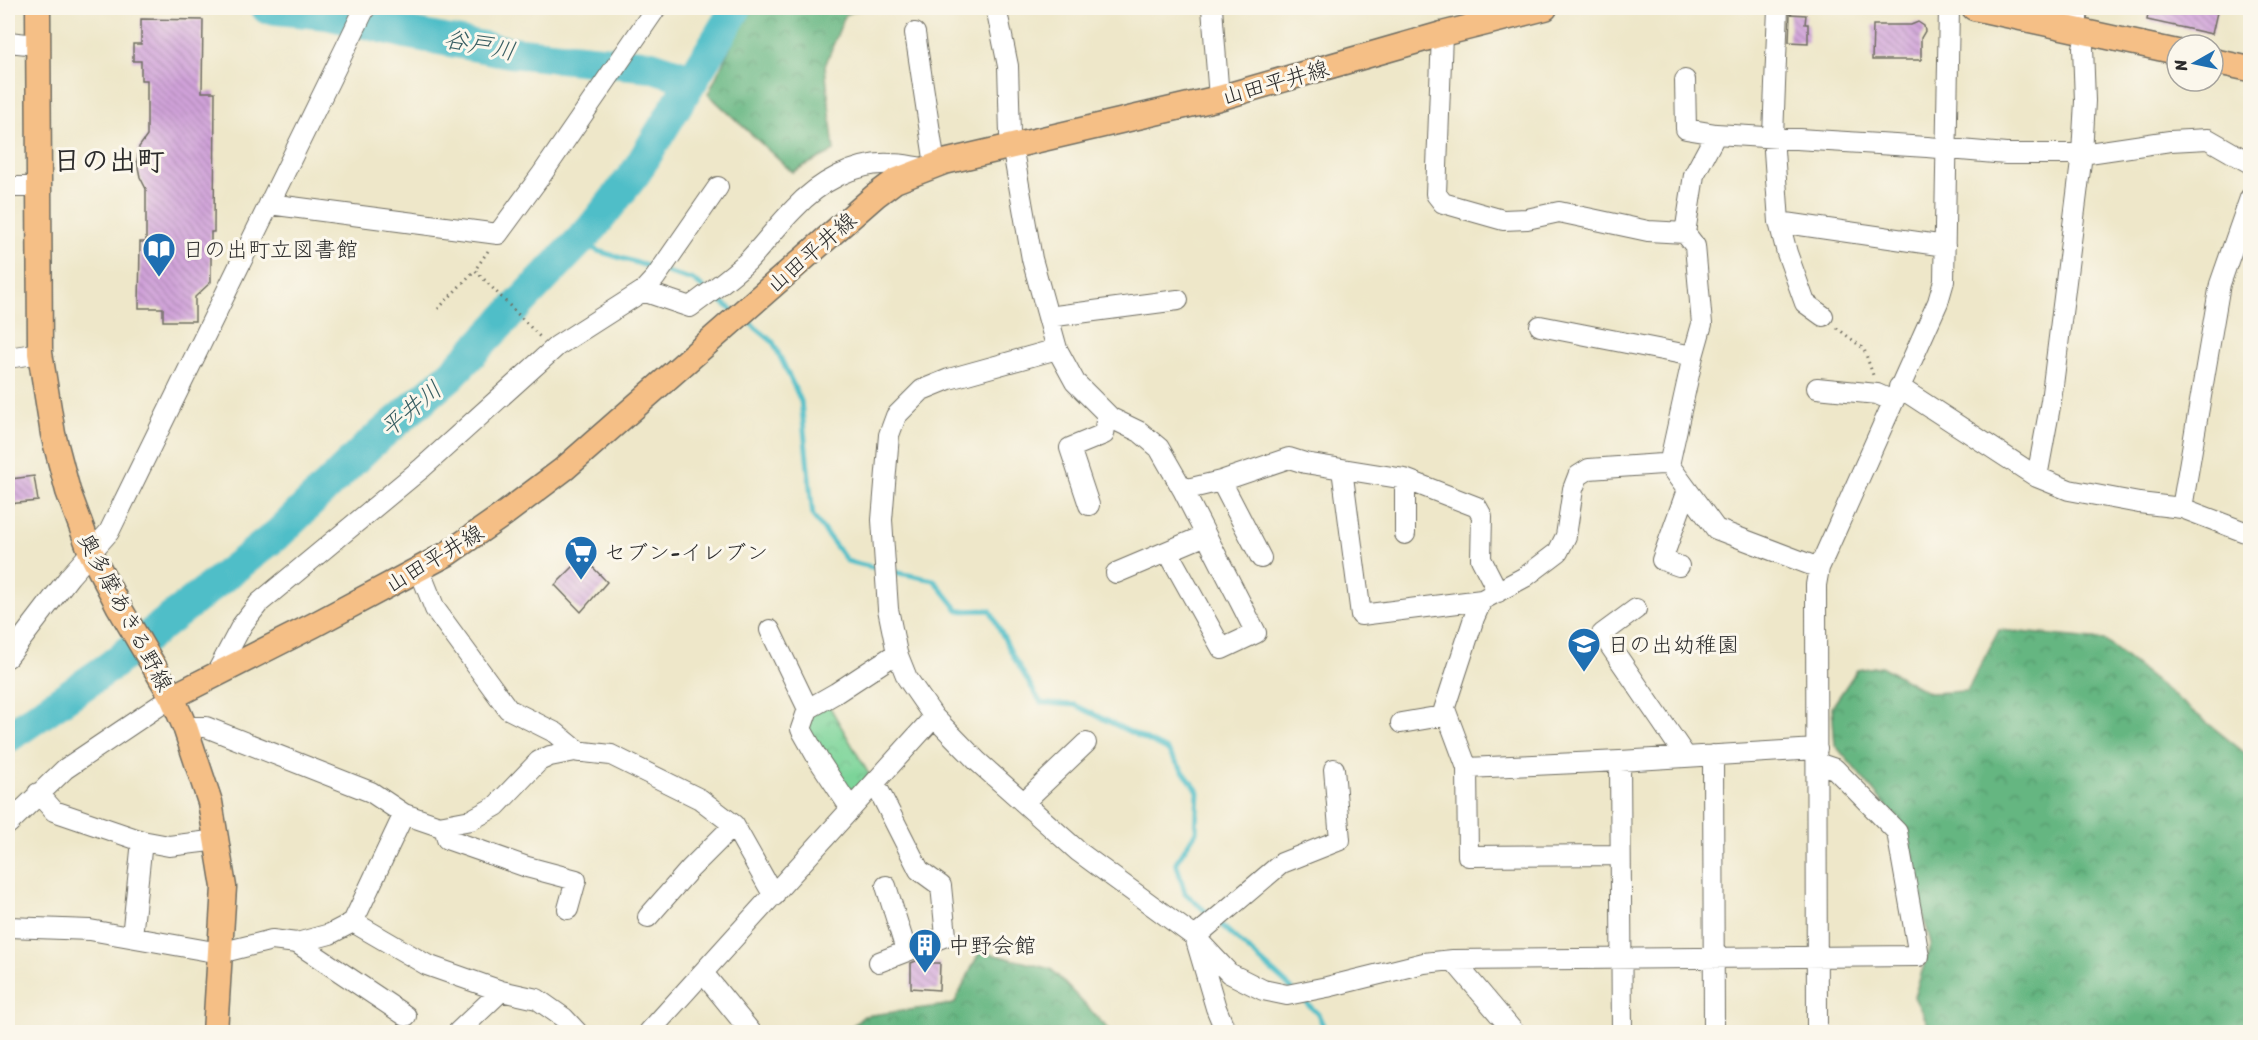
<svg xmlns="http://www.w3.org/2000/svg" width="2258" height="1040" font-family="Sriracha,'Klee One',sans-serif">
<defs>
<pattern id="forest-crowns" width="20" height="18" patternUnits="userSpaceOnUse" patternTransform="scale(1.5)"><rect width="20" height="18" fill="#65b681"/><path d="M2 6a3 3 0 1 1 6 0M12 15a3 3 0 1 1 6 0" fill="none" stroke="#53946a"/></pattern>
<pattern id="park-crowns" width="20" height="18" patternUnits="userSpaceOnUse" patternTransform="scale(1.5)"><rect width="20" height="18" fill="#7cd499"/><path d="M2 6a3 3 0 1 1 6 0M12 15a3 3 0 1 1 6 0" fill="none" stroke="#6bb684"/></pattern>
<pattern id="building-back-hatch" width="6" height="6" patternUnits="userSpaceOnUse" patternTransform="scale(1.5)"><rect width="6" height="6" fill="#d0a2d9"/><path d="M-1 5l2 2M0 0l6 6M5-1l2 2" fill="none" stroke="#a984b0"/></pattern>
</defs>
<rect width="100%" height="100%" fill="#fbf7ec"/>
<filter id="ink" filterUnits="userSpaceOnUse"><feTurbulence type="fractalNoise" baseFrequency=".0167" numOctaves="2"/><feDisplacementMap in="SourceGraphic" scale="12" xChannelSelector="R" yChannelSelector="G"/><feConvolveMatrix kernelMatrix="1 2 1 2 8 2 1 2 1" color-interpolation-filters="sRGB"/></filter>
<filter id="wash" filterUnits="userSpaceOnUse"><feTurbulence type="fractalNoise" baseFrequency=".008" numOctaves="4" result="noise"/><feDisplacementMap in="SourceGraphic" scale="24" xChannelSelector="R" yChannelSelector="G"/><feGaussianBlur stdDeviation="1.35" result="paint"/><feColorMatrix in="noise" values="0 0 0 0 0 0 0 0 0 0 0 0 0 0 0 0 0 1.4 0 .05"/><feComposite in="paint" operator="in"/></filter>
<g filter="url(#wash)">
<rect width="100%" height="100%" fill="#eee7c9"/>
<path fill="url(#forest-crowns)" stroke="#487056" stroke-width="1.5" d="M749,8H862L845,15L825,66L834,151L792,172L708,94Z
M1999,630L2104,640L2250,757V1032H1932L1914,997L1931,943L1897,819L1835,745L1832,707L1857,670L1881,666L1929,693L1967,691Z
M980,951L1051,969L1111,1032H845L864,1016L954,1004Z"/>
<path fill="url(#park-crowns)" stroke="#548062" stroke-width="1.5" d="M828,704L870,776L850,799L806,729L808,716Z"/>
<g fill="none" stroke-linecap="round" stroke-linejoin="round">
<path stroke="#50bec8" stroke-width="5" d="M580,241L598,251L657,269
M666,272L693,280L706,290
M714,296L735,312
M745,319L773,342L801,401L813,516L847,561L880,569
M889,571L934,580L959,611L990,610L1013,656L1041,703L1075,705L1167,750L1198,791L1196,832L1176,862L1185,893L1212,917
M1219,923L1292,989
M1301,998L1318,1014L1326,1032"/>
<path stroke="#50bec8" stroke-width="32" d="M267,8L327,14L406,33L510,52L651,66L693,80
M8,737L108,668L279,533L369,445L451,375L592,228L636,172L736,8"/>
</g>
<g id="blocks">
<path fill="url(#building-back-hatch)" d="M2149,8H2218L2212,34L2147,20Z
M1790,14L1806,15L1805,24H1808V43L1789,42Z
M141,19L203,20L202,92H215L214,232H211V282L195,297V321H163V308H139L140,242H146V189L140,177L137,162L139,147L147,136V80H141V61H133V44H141Z
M1918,22L1924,26L1925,31L1921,38V60H1872L1873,25H1911Z
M34,476L38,501L8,504V486L12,485L11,479Z
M583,557L607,582L581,612L555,585Z
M931,955H933L932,963H940L939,990L911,988V963Z"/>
</g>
</g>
<g filter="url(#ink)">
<use href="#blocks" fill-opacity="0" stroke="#6f6d62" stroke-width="1.5"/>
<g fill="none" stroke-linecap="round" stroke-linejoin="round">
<g stroke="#6f6d62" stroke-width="22">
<path id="minor" d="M1000,8L998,17L1008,66L1010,134L1032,259L1057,349L1075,382L1111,418L1140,432L1159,448L1183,490L1221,481L1289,458L1305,463L1405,479L1477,507L1482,516L1481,559L1498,592
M1212,8L1219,98
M1778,8L1773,136L1779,222L1945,246
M2076,29L2078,8
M915,33L935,165
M1442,34L1436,194L1443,203L1503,220L1527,219L1559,212L1648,231L1685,233L1694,175L1716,134L1927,147L2006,154H2082L2170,141L2208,139L2250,163
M8,42L37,45
M1685,80L1686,129L1716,134
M8,187H37
M269,204L498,234L542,174L656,8
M1779,222L1787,253L1805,303L1823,316
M1685,233L1695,246L1702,324L1693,356
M643,291L690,307C710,292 730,278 748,261C764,244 778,225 794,209C818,183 856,161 892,164C903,164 914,167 924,168
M1048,317L1178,300
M1540,326L1693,356L1669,465
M1057,349L949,379L922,390L896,416L889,435L882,520L888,609L897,653L907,678L934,717L977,761L1079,852L1195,937L1229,973L1263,990L1287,995L1327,987L1424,963L1453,960L1919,956L1897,832L1835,769L1817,763
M8,358L40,353
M1899,387L2037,477L2069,490L2139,503L2182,508L2250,534
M1817,388L1877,394L1893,401
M1342,469L1361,615L1482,600L1525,577L1558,552L1566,536L1573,489L1578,476L1589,469L1662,464L1669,465L1716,529L1819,568
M2037,477L2051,401L2082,154L2085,101L2083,47
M1221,481L1261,558
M1089,505L1070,448L1104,434L1107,415
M2182,508L2220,284L2250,198
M1405,534V479
M1168,552L1222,649L1256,633L1183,490
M1679,566L1662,560L1687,490
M419,569L435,609L508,709L556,733L579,752
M1116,573L1206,535
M1636,609L1602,634L1686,757
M770,630L808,709L836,693L897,653
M8,657L70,576L109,532L365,8
M216,674L242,625L259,603L422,468L557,346L643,291L655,278L718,187
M808,709L801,729L818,759L851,809
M1445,709L1467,768
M1401,723L1442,716L1474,618L1482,600
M185,727H206L371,792L404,814L439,826L471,820L496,806L539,761L550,756L575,751L611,755L700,799L734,825L774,896
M1713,755L1714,1032
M1620,761L1622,1032
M875,783L919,870L941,886L946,936L879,962
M38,793L54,811L142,841L169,846L218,840
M1024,802L1086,743
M8,824L65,769L172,697
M444,825L447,839L527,867L576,880L568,909
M1620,855L1468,856L1467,768L1620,761L1817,749
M886,886L906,950
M648,917L690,869L734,825
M353,922L427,965L501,991L537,999L564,1018L577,1032
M8,927L90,930L220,953L272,940L297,943L330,934L353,922L404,814
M132,937L142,841
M297,943L406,1016
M1453,960L1514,1032
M703,973L751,1032
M458,1032L501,991
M649,1032L934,717
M1226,1032L1216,1008L1195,937L1282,863L1340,840L1334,769
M1817,1032L1816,585L1819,568L1938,302L1944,281L1949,8"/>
</g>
<g stroke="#6f6d62" stroke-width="27">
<path id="major" d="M38,8L40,353L53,434L68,491L91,553L119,607L172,697L185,727L210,802L224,887L215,1032
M1974,8L2177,52
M2213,61L2250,69
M172,697L314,625L447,554L503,515L564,469L875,196L895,181L944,162L1219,98L1442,34L1545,8"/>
</g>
<path stroke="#6f6d62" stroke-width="3" stroke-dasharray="1.5 4.5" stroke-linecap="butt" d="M488,251L475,270L540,337
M438,309L475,270
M1837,328L1864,349L1873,375"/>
<use href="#minor" stroke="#fff" stroke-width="20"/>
<use href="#major" stroke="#f5bf86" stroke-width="24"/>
</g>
</g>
<defs>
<g id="library-pin" transform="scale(1.725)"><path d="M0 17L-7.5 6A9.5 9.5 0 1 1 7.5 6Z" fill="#1f6fb2" stroke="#fbf7ec"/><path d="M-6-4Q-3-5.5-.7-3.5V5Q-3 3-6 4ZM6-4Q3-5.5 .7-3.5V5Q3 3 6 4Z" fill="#fff"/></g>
<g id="supermarket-pin" transform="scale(1.725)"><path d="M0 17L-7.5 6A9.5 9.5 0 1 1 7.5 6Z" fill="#1f6fb2" stroke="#fbf7ec"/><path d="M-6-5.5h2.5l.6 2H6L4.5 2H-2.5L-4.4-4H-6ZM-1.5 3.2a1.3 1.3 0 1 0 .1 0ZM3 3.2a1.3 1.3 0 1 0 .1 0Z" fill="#fff"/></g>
<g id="school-pin" transform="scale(1.725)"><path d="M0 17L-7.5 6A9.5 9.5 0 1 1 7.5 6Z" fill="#1f6fb2" stroke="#fbf7ec"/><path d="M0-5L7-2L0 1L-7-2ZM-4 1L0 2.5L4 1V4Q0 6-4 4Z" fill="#fff"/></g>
<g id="building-pin" transform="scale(1.725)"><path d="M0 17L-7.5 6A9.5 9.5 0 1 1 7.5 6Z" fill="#1f6fb2" stroke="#fbf7ec"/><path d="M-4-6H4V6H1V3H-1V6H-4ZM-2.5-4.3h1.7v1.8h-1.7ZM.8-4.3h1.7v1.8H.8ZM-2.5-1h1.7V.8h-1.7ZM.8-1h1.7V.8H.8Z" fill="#fff"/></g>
</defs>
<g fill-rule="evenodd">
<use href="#library-pin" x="159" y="249"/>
<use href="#supermarket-pin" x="581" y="552"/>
<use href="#school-pin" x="1584" y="644"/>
<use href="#building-pin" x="925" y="945"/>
</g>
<g text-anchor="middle" stroke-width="6" stroke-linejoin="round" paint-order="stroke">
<g font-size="22" fill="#2b2b2b" stroke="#fbf7ec">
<text transform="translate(1275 82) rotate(-16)" y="8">山田平井線</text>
<text transform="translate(811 252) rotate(-41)" y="8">山田平井線</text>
<text transform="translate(434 558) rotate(-31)" y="8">山田平井線</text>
<text transform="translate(126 612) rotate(62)" y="8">奥多摩あきる野線</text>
</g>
<g font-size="22" fill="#2b2b2b" stroke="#fbf7ec" text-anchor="start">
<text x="182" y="257">日の出町立図書館</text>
<text x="604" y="560">セブン-イレブン</text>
<text x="1607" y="652">日の出幼稚園</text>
<text x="948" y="953">中野会館</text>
</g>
<g font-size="24" font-style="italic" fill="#385e62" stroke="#fbf7ec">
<text transform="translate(480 45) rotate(11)" y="8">谷戸川</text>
<text transform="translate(411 409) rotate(-40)" y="8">平井川</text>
</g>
<g font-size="28" font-weight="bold" fill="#2b2b2b" stroke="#fbf7ec">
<text x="109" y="170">日の出町</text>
</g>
</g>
<rect width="2258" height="1040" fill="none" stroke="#fbf7ec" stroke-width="30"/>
<g transform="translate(2195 63) rotate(261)"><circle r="28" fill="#fbf7ec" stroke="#a8a59f" stroke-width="1.5"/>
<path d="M0-4.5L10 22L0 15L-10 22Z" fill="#1f6fb2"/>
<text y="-9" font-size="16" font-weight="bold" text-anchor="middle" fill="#2b2b2b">N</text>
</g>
</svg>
